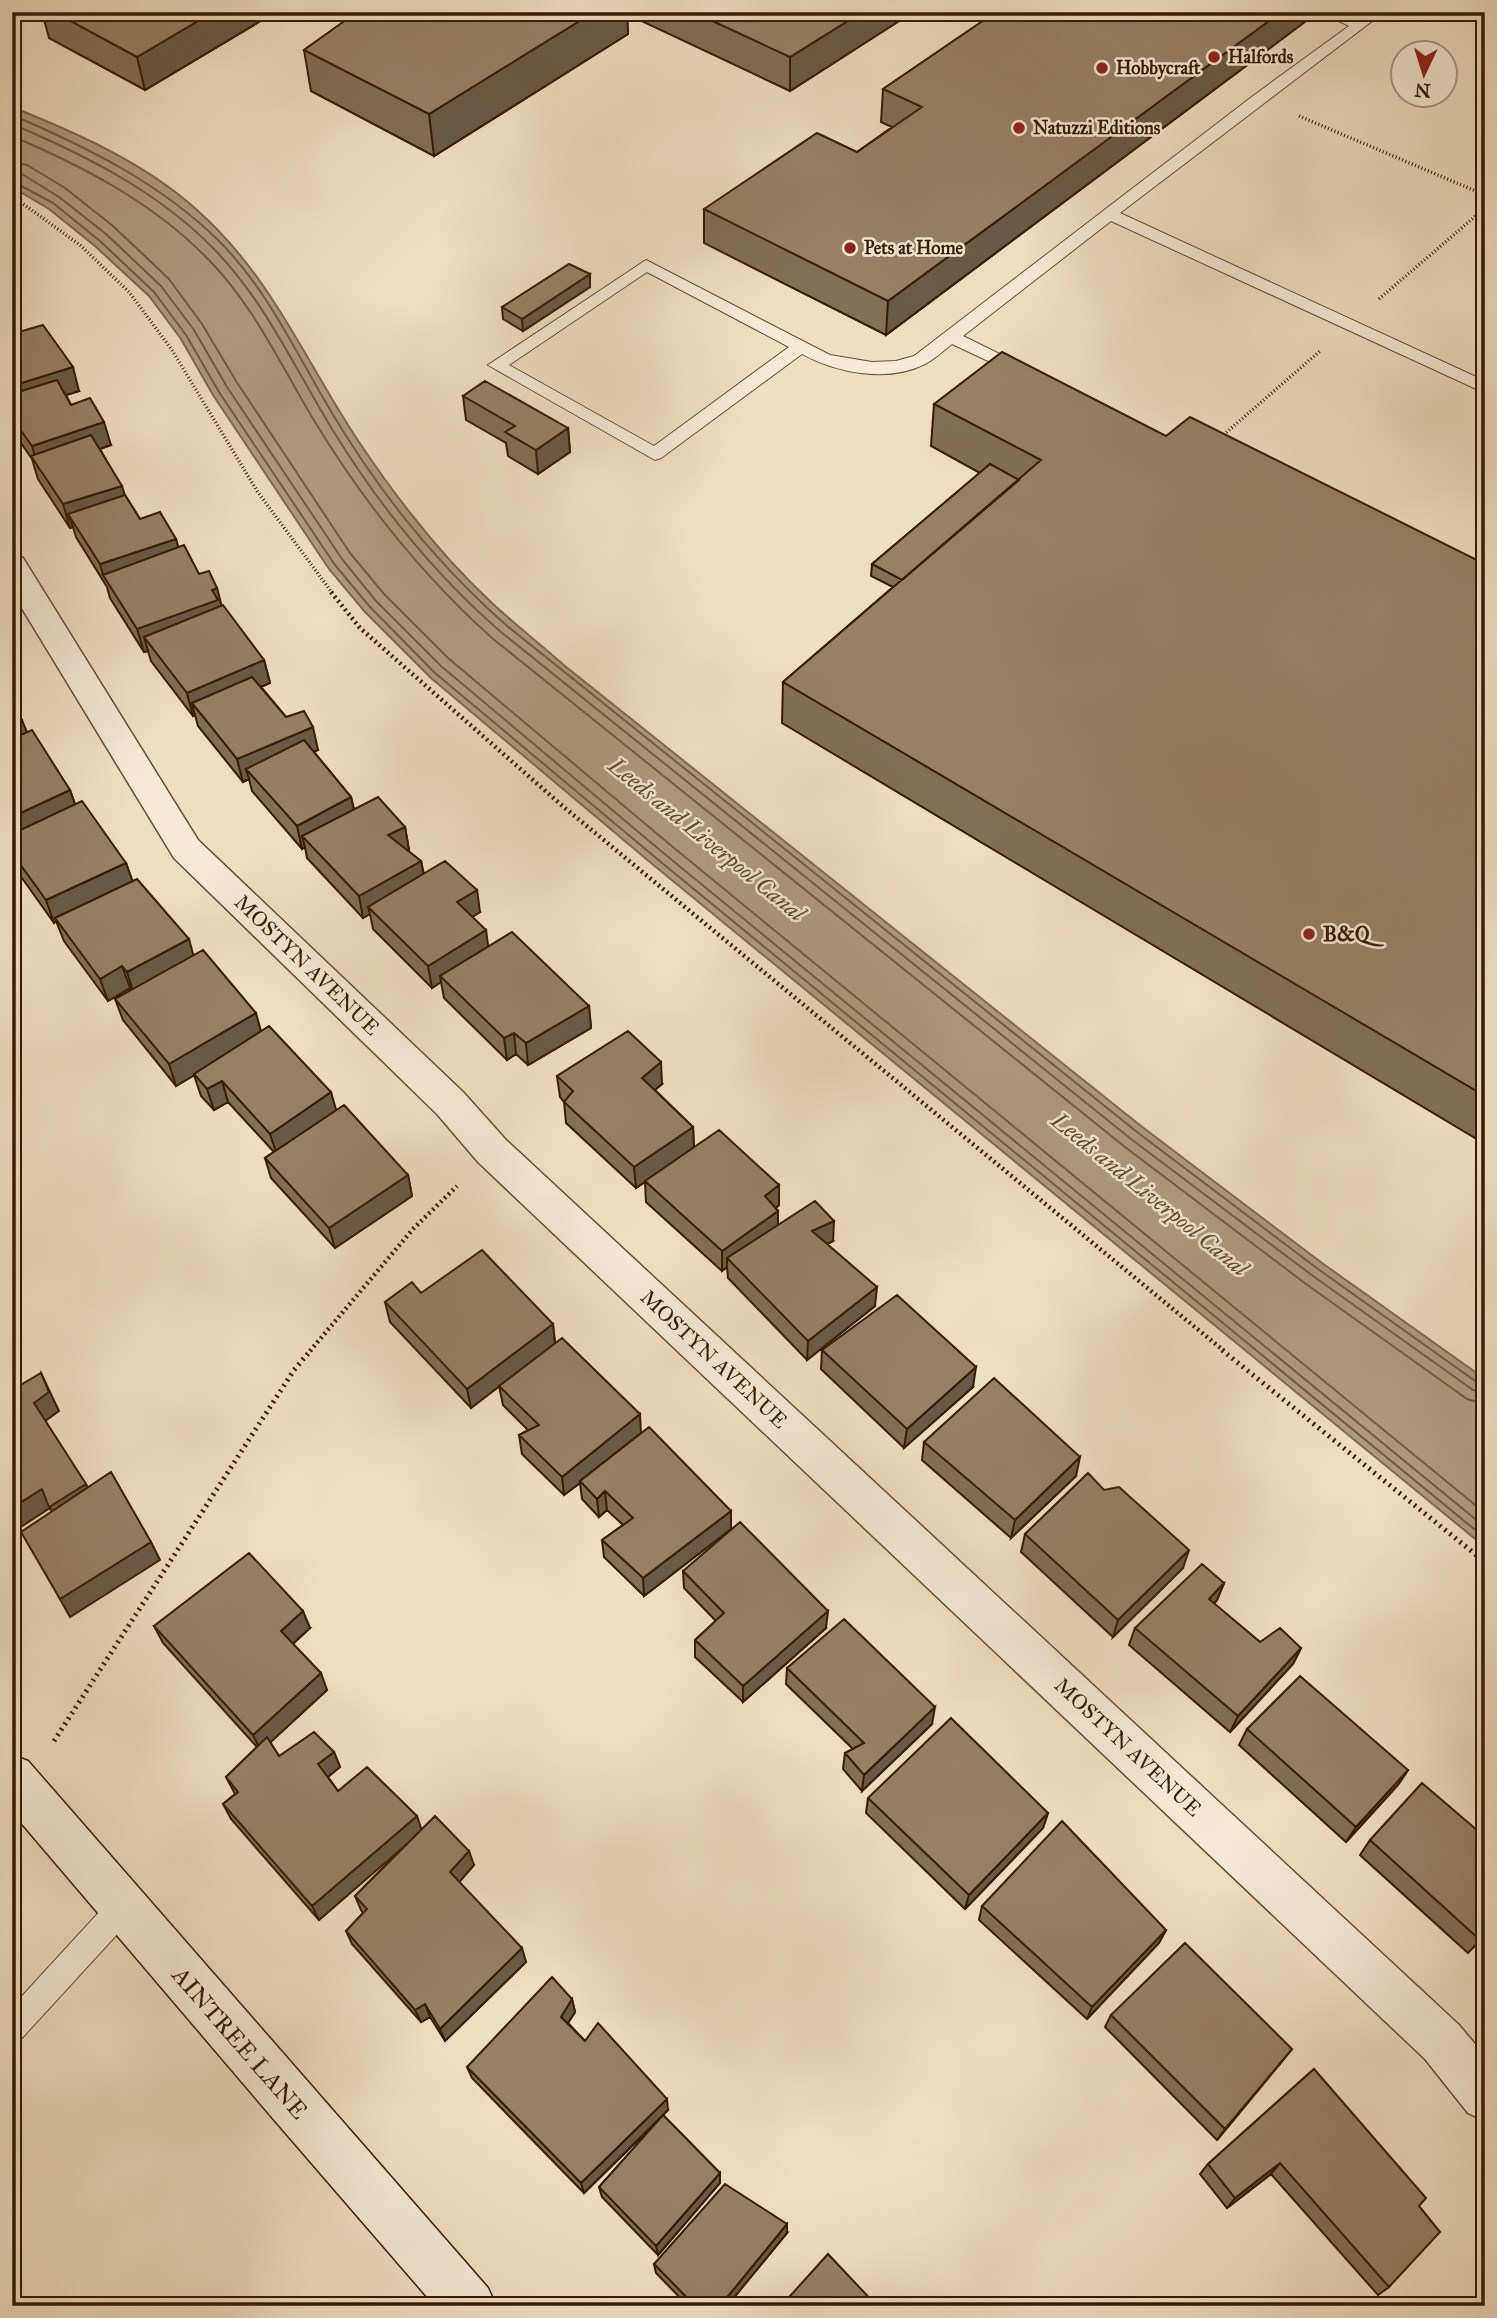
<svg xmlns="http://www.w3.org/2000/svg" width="1497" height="2318" font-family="'IM FELL Great Primer',serif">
<rect width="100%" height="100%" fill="#efdfc1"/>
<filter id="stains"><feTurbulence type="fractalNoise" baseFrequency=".00286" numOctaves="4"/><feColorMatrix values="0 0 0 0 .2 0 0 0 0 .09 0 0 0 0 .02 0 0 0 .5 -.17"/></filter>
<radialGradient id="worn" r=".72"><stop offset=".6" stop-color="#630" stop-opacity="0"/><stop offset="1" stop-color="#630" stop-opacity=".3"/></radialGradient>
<path fill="#b09c80" stroke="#7f684e" stroke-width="2" d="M12,107C77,133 145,163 197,210C271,276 302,355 355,436C394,495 440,555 493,604C516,625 541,645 565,666L1141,1126L1322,1263L1485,1379V1547L651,863L431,678L365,612L329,569L213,395L181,339L149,296L95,246L49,209L12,187Z"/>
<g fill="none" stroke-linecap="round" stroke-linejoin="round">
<path stroke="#725c41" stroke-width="2" d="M12,115C87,147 160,183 219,241C267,289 295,351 329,408C376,488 437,564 506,625L1137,1132L1318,1269L1478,1383L1485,1385
M12,124C85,155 157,191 213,248C265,301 294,367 332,429C378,504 434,574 501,632L1131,1139L1313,1276L1473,1390L1485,1393
M12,136C82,166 150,201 204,255C253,303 280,364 315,422C363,501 423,576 492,638L1125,1147L1306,1284L1467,1399L1485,1404
M12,162L27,165L65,188L113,226L169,279L202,324L236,381L350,553L384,594L448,658L668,843L1485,1513
M12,172L22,174L59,197L106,234L161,286L194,330L227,387L342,559L376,601L441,666L661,851L1485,1527
M12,181L53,203L100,241L154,292L186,335L219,392L335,565L370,607L435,673L656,858L1485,1538"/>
<g stroke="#644c32" stroke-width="2">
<path id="lane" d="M1321,12H1342L1358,19L1367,12H1384L1120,213L1485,381V393L1111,221L963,336L1026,367L1029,371L1020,376L952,344C944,350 935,359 925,364C888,383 836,373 802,354L661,458L655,460L488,365L646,260L830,355L872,362L896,361L914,356L1253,96L1349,26ZM647,272L789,347L654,446L509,365Z
M123,1893L133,1897L137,1907L133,1917L22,2038L12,2042V2007L113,1897Z"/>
</g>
<g stroke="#644c32" stroke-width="3">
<path id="street" d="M12,555L23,558L198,840L463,1092L506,1140L1459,2025L1485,2056V2121L1468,2113L1425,2059L478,1162L437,1114L174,858L12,592Z"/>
</g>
<g stroke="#351b02" stroke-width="3">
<path id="secondary" d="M12,1755L28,1761L488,2288L496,2306H435L270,2115L12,1812Z"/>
</g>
<path stroke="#351b02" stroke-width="3.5" stroke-dasharray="1 2.5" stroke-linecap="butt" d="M1299,116L1485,195
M12,196L80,245L129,292L172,350L257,491L333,594
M1379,299L1485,208
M1221,437L1320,351"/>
<path stroke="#351b02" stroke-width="4.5" stroke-dasharray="2 3.5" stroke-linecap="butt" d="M331,592L360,628L566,809L1224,1351
M310,1351L413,1229L457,1186"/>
<path stroke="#351b02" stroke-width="5" stroke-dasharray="2 4.5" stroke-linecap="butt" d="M1222,1350L1485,1562
M54,1741L294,1370L311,1350"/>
<use href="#lane" fill="#f5ead7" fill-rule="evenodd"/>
<use href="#street" fill="#f5ead7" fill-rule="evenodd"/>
<use href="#secondary" fill="#f5ead7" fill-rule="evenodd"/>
</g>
<path fill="#816f57" stroke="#351b02" stroke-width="2" d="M42,12H274V13L145,90L49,38Z
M335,12H913L790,91L627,14L628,34L434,156L311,91L304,50L348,19Z
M996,12H1308L1306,21L886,335L704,243V209L857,152L892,127L881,122L883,89Z
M590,274V287L523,331L503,319L502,307Z
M12,332L79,391L66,395L71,405L111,445L100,449L125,495L140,519L176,539L178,547L199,574L217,588L221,606L264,660L270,683L261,687L286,717L318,750L314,752L351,797L354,809L405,827L409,850H407L421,861L424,874L480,912L472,917L488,946L589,1006L591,1028L528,1065L516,1054L507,1060L444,998L441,982L432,988L373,929L370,914L363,918L307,858L305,847L302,849L252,791L249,779L243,782L198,726L195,715L193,716L151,661L148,651L144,652L110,598L107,587L76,537L73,527L70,528L38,479L32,459L12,430Z
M463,396L568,428L570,452L538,474L508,456L506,443L466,420Z
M934,404L1166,436L1485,564V1144L782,723L783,682L893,587L871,576L872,564L980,473L931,446Z
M12,703L27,732L70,790L75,804L126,863L132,881L193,955L261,1031L336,1110L408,1175L412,1196L335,1248L271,1178L265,1158L274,1152L228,1102L214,1110L201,1096L194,1075L176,1086L123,1020L115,999L131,990L130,988L108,1001L64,941L56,921L54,923L12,864Z
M557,1076L662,1084L655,1090L693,1127L694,1147L779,1185V1205L776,1208L778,1211V1225L833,1241L827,1244L875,1306L807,1360L728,1278L727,1267L722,1271L646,1202L645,1182L636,1188L566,1123L564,1102L560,1097Z
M421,1293L553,1324L555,1343L641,1433L731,1529L644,1596L604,1557L602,1540L623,1525L607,1510L599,1517L582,1499L580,1483L564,1495L522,1454L519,1435L528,1430L503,1405L499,1386L471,1408L390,1322L385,1302Z
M822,1350L973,1387L904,1448L821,1369Z
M924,1442L1076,1476L1011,1538L922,1460Z
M1104,1490L1183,1568L1113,1637L1021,1552L1025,1534Z
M683,1571L826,1628L743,1702L695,1657V1640L716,1621L684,1588Z
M1224,1583L1217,1600L1214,1604L1260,1642L1301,1648L1293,1664L1230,1732L1129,1645L1135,1628Z
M154,1626L310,1628L293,1644L327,1690L270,1742L279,1756L334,1752L340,1767L328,1777L338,1791L421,1829L474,1865L459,1882L526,1962L445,2041L430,2017L421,2022L352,1944L346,1931L363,1913L361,1910L355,1896L408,1842L319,1920L231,1819L223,1804L235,1794L226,1777L257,1747L163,1643Z
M787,1668L932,1724L862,1791L843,1769L845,1753L853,1749L786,1684Z
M1247,1729L1408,1770L1398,1785L1346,1842L1239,1745Z
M868,1798L1048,1813L1043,1828L965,1909L866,1813Z
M1370,1840L1485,1935L1468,1953L1360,1855Z
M982,1906L1166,1930L1159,1943L1087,2019L979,1920Z
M572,1999L575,2012L568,2023L585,2041L668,2110L663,2115L720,2173V2183L658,2255L602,2197L599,2187L663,2116L584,2193L472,2078L467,2067Z
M1111,2015L1283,2060L1217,2140L1105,2027Z
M1314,2069L1419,2206L1389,2287L1378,2295L1271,2174L1227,2208L1200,2174L1208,2164Z
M787,2233L727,2306H688L656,2273L654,2264Z"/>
<path fill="#695a47" stroke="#351b02" stroke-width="2" d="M213,12L274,13L145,90L137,57Z
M594,12H627L628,34L434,156L429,114Z
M862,12H913L790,91V57Z
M1281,12H1308L1306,21L886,335L888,301Z
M590,274V287L523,331L522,319Z
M73,367L79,391L12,412V386Z
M104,422L111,445L40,470L38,467L32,446Z
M568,428L570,452L538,474L536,450Z
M122,486L129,509L68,514L73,527L70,528L63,504Z
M176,539L182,563L103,575L100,564Z
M217,588L223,611L144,637L148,651L144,652L137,629Z
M264,660L270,683L200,713L192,703L195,715L193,716L187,693Z
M22,720L31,743L12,750V724Z
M313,727L318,750L254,777L246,769L249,779L243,782L237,759Z
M70,790L78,813L12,844V817Z
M351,797L356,820L302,836L305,847L302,849L297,826Z
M405,827L409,850L392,858L388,835Z
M421,861L425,884L368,907L370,914L363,918L359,896Z
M126,863L134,885L55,918L56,921L54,923L46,900Z
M477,890L480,912L460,925L457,902Z
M486,930L489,952L440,976L441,982L432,988L428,966Z
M189,939L195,961L134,994L127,972Z
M122,966L130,988L108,1001L100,979Z
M589,1006L591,1028L528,1065L526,1043Z
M256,1013L262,1035L176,1086L169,1064Z
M514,1033L516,1054L507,1060L504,1038Z
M661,1062L662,1084L643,1100L642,1078Z
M222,1081L228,1102L214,1110L207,1089Z
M331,1092L337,1113L277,1155L270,1134Z
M693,1127L694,1148L636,1188L634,1167Z
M408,1175L412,1196L335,1248L329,1228Z
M779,1185V1205L765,1217V1196Z
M778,1211V1231L727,1258V1267L722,1271V1251Z
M834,1221L833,1241L811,1252L812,1231Z
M877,1287L875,1306L807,1360L808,1341Z
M553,1324L555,1344L471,1408L467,1389Z
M976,1367L973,1387L904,1448L907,1429Z
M41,1373L59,1411L44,1422L34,1403Z
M640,1414L641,1433L580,1481V1483L564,1495L562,1477Z
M1080,1457L1076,1476L1011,1538L1015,1520Z
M86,1484L95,1503L59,1525L50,1508L13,1532L12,1508L42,1489Z
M605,1491L607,1510L599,1517L597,1499Z
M731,1511V1529L644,1596L643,1578Z
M151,1542L160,1560L70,1617L60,1599Z
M1189,1550L1183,1568L1113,1637L1118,1620Z
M1224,1583L1217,1600L1202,1616L1209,1599Z
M303,1611L310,1628L288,1648L281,1631Z
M828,1611L826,1628L743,1702V1686Z
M1301,1648L1293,1664L1230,1732L1238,1716Z
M321,1673L327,1690L261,1751L253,1735Z
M935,1707L932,1724L862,1791L864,1775Z
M334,1752L340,1767L325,1779L318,1764Z
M1408,1770L1398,1785L1346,1842L1356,1827Z
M1048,1813L1043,1828L965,1909L969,1895Z
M417,1816L422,1831L319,1920L312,1906Z
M469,1851L474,1865L455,1887L450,1872Z
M1166,1930L1159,1943L1087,2019L1092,2007Z
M522,1948L526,1962L445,2041L440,2029Z
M572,1999L575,2012L564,2029L561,2017Z
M425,2004L430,2017L421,2022L415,2010Z
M1292,2049L1283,2060L1217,2140L1225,2129Z
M667,2099L668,2110L584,2193L581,2183Z
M1280,2163L1271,2174L1227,2208L1235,2198Z
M720,2173V2183L658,2255L656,2246Z
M787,2224V2233L727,2306H720Z"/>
<path fill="#968165" stroke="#351b02" stroke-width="2" d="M54,12H213L137,57Z
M357,12H594L429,114L304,50Z
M693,12H862L790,57Z
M996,12H1281L888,301L704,209L817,133L857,152L922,107L883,89Z
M569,264L590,274L522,319L502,307Z
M43,325L73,367L12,386V334Z
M1002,352L1166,436L1190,417L1485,564V1096L783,682L1041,460L934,404Z
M57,380L71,405L90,398L104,422L32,446L12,418V394Z
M485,381L568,428L536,450L505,432L515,426L463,396Z
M91,435L122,486L63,504L31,456Z
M990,464L1019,480L902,580L872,564Z
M125,495L140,519L160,512L176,539L100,564L68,514Z
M184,545L199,574L209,571L217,588L212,590L218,600L137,629L103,575Z
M223,605L264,660L187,693L144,637Z
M252,677L286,717L304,711L313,727L237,759L192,703Z
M12,703L22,720L12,724Z
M32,730L70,790L12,817V739Z
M304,740L351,797L297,826L246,769Z
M378,797L405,827L388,835L421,861L359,896L302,836Z
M82,801L126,863L46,900L12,853V834Z
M445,861L477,890L457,902L486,930L428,966L368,907Z
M137,879L189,939L127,972L122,966L100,979L55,918Z
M512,932L589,1006L526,1043L514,1033L504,1038L440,976Z
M203,950L256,1013L169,1064L115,999Z
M269,1026L331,1092L270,1134L222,1081L207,1089L194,1074Z
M628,1031L661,1062L642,1078L693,1127L634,1167L564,1102L573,1091L557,1076Z
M344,1105L408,1175L329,1228L265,1158Z
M719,1130L779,1185L765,1196L778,1211L722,1251L645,1181Z
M815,1201L834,1221L812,1231L877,1287L808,1341L727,1258Z
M482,1250L553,1324L467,1389L385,1302L412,1282L421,1293Z
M897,1295L976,1367L907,1429L822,1350Z
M562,1338L640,1414L562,1477L519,1435L539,1425L499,1386Z
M41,1373L49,1392L34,1403L86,1484L49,1507L42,1489L12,1508V1390Z
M994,1378L1080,1457L1015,1520L924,1442Z
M649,1427L731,1511L643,1578L602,1540L633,1518L605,1491L597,1499L580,1481Z
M111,1472L151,1542L60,1599L21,1532Z
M1088,1473L1104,1490L1119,1487L1189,1550L1118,1620L1025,1534Z
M740,1522L828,1611L743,1686L695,1640L724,1613L683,1571Z
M249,1553L303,1611L281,1631L321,1673L253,1735L154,1626Z
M1202,1564L1224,1583L1209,1599L1260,1642L1280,1628L1301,1648L1238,1716L1135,1628Z
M844,1619L935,1707L864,1775L845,1753L864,1743L787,1668Z
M1300,1676L1408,1770L1356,1827L1247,1729Z
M951,1718L1048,1813L969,1895L868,1798Z
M314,1732L334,1752L318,1764L338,1791L367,1767L417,1816L312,1906L223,1804L238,1792L226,1777L267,1737L279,1756Z
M1422,1783L1485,1837V1935L1480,1940L1370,1840Z
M435,1816L469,1851L450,1872L522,1948L440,2029L425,2004L415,2010L346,1931L367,1909L355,1896Z
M1062,1821L1166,1930L1092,2007L982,1906Z
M1185,1943L1292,2049L1225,2129L1111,2015Z
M552,1977L572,1999L561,2017L585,2041L598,2023L667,2099L581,2183L467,2067Z
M1314,2069L1426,2198L1419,2206L1440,2232L1389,2287L1280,2163L1235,2198L1208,2164Z
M663,2115L720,2173L656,2246L599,2187Z
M725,2184L787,2224L720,2306H695L654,2264Z
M828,2254L877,2306H781Z"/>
<g fill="#8f2418" stroke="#f5ead7" stroke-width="2.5">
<circle cx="1214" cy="57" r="7"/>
<circle cx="1102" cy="68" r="7"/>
<circle cx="1019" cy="128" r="7"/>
<circle cx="850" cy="248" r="7"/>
<circle cx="1309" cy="934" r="7"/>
</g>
<g text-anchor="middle" stroke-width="5" stroke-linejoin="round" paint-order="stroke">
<g font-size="18" font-weight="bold" fill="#351b02" stroke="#f5ead7" text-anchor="start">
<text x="1228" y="63">Halfords</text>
<text x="1116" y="74">Hobbycraft</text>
<text x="1033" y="134">Natuzzi Editions</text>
<text x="864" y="254">Pets at Home</text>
</g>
<g font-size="21" font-weight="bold" fill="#351b02" stroke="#f5ead7" text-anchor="start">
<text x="1323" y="941">B&amp;Q</text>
</g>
<g font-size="21" fill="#351b02" stroke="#f5ead7">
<text transform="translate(307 965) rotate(44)" y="7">MOSTYN AVENUE</text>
<text transform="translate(714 1359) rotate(43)" y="7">MOSTYN AVENUE</text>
<text transform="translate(1128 1747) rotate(43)" y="7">MOSTYN AVENUE</text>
</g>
<g font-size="23" font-style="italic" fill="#60482e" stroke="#f5ead7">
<text transform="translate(707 839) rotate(39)" y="8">Leeds and Liverpool Canal</text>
<text transform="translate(1150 1194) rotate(39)" y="8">Leeds and Liverpool Canal</text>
</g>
<g font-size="24" fill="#351b02" stroke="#f5ead7">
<text transform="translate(240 2043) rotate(49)" y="8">AINTREE LANE</text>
</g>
</g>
<rect width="1497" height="2318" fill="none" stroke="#efdfc1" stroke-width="42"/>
<rect x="14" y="14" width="1469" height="2290" fill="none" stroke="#351b02" stroke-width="3.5"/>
<rect x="21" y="21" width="1455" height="2276" fill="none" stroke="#351b02" stroke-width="2"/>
<g transform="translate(1424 74) rotate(184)"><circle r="33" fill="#f5ead7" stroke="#a89782" stroke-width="2"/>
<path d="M0-5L12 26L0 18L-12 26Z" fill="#8f2418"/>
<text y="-10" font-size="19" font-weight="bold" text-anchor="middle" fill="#351b02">N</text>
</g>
<rect width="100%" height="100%" filter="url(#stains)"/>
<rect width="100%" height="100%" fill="url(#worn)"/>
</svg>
